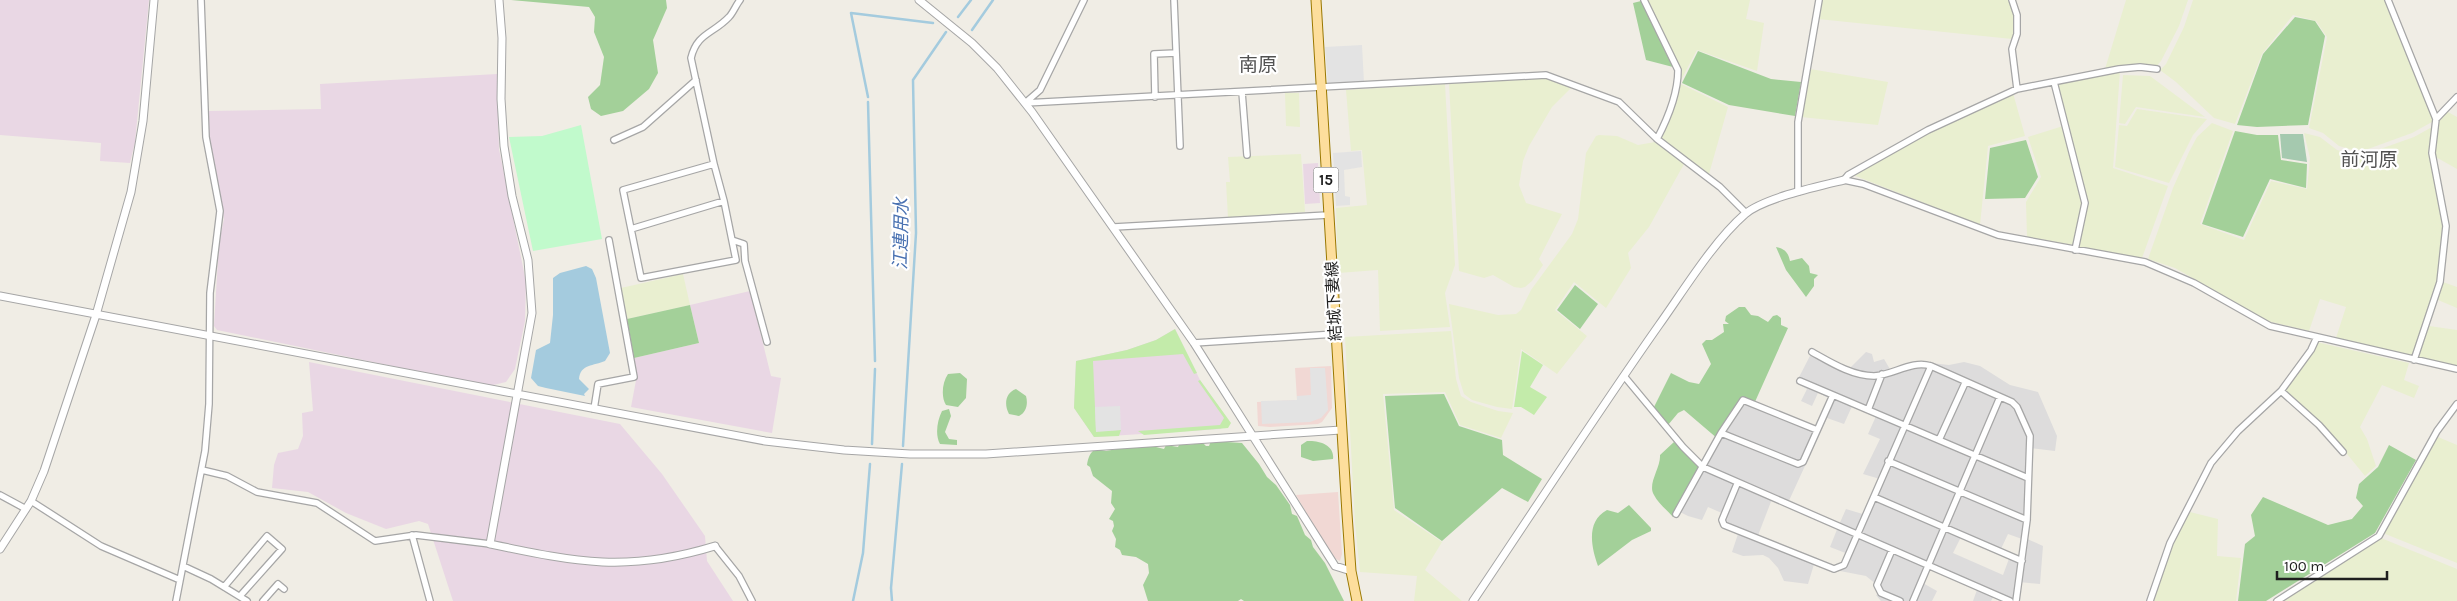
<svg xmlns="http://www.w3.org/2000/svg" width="2457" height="601" font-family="Karla,'Noto Sans JP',sans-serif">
<rect width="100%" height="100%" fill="#f0ede5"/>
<path fill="#dddcdc" d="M1812,352L1848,370L1866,352L1872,354L1874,362L1884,359L1891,371L1931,363L1949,365L1964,362L1980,366L2010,385L2038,392L2057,436L2055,451L2030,448L2027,520L2022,539L2008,534L2000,551L1962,535L1953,553L2003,575L2010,556L2021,560L2025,538L2043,546L2040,584L2019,582L2016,601L1995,594L1991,601H1973L1978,587L1929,565L1921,582L1937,591L1932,601H1881L1876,595L1881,593L1877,585L1866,576L1840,571V568L1848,554L1830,547L1838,527L1846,509L1866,515L1880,479L1863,474L1880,439L1868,434L1877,414L1853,404L1844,424L1827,418L1787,505L1772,499L1757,538L1815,561L1808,584L1784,581L1778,568L1769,558L1763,555L1743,556L1732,552L1739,531L1724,525V514L1708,507L1702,520L1688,516L1678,511L1743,400L1816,430L1831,399L1818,393L1812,406L1801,401L1807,389L1796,383Z"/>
<path fill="#f1d8d4" d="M1331,366L1332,408L1322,422L1318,424L1270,427L1258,426L1257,402L1297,400L1295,368Z
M1338,492L1342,554L1340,561L1332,557L1296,495Z"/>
<path fill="#e9d7e4" d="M0,0H149L135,142L130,163L100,161L101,143L0,135Z
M497,74L499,149L526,282L525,321L515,369L506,382L489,386L217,330L214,326L219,243L224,219L208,131V111L321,109L320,84Z
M1318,163L1320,203L1305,204L1303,164Z
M750,291L771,376L781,378L772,433L631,407L637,375L634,358L699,343L690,305Z
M1175,329L1200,380L1227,418L1221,429L1094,437L1074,408L1076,361L1127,350L1156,340Z
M309,362L620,424L662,474L705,536L707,561L733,601H453L428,524L419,521L386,529L346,513L308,492L272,488L274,465L278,453L298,449L303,436L302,413L313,411Z"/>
<path fill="#e9efd0" d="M1647,0H1750L1746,19L1764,23L1757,71L1697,50L1680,82V69Z
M1821,0H2010L2015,16V34L2012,39L1818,19Z
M2126,0H2188L2179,26L2161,61L2156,67L2105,69Z
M2193,0H2386L2434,118L2432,122L2412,133L2368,149L2353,150L2339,146L2323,133L2309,128L2327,37L2316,21L2293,15L2262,54L2235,124L2214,118L2176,82L2160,70L2166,64L2184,27Z
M1810,69L1888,82L1878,125L1801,117Z
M2120,71L2113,168L2168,186L2142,258L2078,247L2087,203L2056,83Z
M2123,75L2150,76L2205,117L2136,107L2125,124L2119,123Z
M1547,78L1572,87L1552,107L1529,146L1523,161L1519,185L1526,203L1562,214L1539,259L1543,265L1532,281L1525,287L1521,288L1514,287L1493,275L1484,278L1459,271L1449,83Z
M1679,83L1728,107L1709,174L1661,139L1667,127Z
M1445,84L1455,265L1445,293L1450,327L1380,331L1378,270L1338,273L1336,208L1367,205L1362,150L1351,151L1346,90Z
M1285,93H1299L1300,127L1286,126Z
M2013,93L2025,136L1988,146L1980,225L1853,175L1929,132Z
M2137,109L2207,119L2193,135L2169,183L2115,167L2119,125L2127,126Z
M2446,111L2457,117V169L2434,156L2436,127Z
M2212,123L2233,131L2200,224L2244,240L2271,181L2307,189L2310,158L2304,133L2320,137L2337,150L2352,154L2369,153L2414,137L2432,127L2429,154L2442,209L2443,227L2438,281L2413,357L2336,338L2346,307L2320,299L2309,331L2268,321L2175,268L2148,259L2173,188L2189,152L2197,137Z
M2063,126L2083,203L2074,245L2027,237L2026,202L2041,177L2028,137Z
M1599,135L1617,136L1638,145L1655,142L1684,164L1649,227L1628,253L1631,268L1606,308L1574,282L1555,310L1587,336L1557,374L1521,349L1512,409L1497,407L1472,400L1464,394L1459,378L1449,304L1498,315L1516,314L1521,310L1531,290L1572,234L1578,219L1586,153L1596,136Z
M1301,154L1305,212L1228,218L1226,182H1230L1228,157Z
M683,274L690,305L627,319L621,288Z
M2443,282L2457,287V308L2438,300Z
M2429,326L2457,330V366L2418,357Z
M1451,331L1456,379L1461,396L1471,402L1498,411L1513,413L1501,438L1460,425L1445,392L1383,394L1394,510L1442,542L1425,570L1462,601H1414L1417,576L1360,572L1355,523L1345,337Z
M2316,342L2409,363L2404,380L2419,386L2414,398L2382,385L2360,427L2367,439L2376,466L2365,476L2334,438L2284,391Z
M2438,437L2457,445V563L2383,533Z
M2190,512L2218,519L2217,556L2241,558L2236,601H2154L2172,544Z
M2381,538L2457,569V601H2282Z"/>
<path fill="#c3ebaa" d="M1175,329L1197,373L1194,374L1183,354L1093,361L1096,431L1121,430L1119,436L1094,437L1074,408L1076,361L1127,350L1156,340Z
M1522,351L1543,365L1530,387L1547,397L1534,415L1521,407H1514Z
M1200,380L1231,423L1228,428L1144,435L1138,431L1220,425L1224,418L1198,381Z"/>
<path fill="#a3d099" d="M511,0H666L667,8L653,40L658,73L649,89L623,111L601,116L591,109L588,97L600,85L604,57L594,32L595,17L589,7Z
M1641,1L1673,67L1646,60L1633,3Z
M2295,17L2315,21L2325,36L2308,125L2257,127L2237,125L2263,54Z
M1698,51L1771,79L1801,82L1795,116L1729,105L1682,83Z
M2235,131L2257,135H2278L2281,160L2307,164L2306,188L2270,179L2243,237L2202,224Z
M2026,140L2038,177L2025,198L1985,199L1990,148Z
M1776,247C1785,249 1788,252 1790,261L1802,258L1809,266L1810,273L1818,275L1814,279V286L1806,297L1786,270Z
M1575,285L1598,304L1580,329L1557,310Z
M690,305L699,343L634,358L627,319Z
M1739,307H1745L1751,315L1758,316L1768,322L1773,316L1777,315L1781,318V325L1788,328L1754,404L1743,400L1718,439L1684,410L1678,413L1668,425L1654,407L1671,373L1689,382L1699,384L1711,364L1702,344L1706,340H1712L1724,332L1723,324H1729L1725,321L1726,316Z
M960,373L967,379L966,398L958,407L946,405C941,397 942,383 948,374Z
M1016,389L1026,396C1028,403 1027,412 1019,416L1009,414C1004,405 1005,393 1016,389Z
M1444,394L1459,426L1502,440L1503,455L1542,479L1528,502L1502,488L1442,541L1395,508L1385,396Z
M949,409L951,416L945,432L949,439L957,440V445L940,444C935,435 937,421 942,411Z
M1211,441L1242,443L1259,464L1267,477L1276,485L1290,505L1292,514L1297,516L1305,535L1311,540L1313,547L1325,563L1344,601H1244L1241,599L1238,601H1148L1143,585L1149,573L1148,564L1136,557L1122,555L1120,550L1115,547L1116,539L1112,531L1114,526L1113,521L1109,519L1115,509L1111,503L1112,491L1093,476L1090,467L1087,465C1088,458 1090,452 1096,449L1106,451L1144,444L1164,449L1166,445L1178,447L1180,443L1186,445L1203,443L1206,446H1209Z
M1307,441C1319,440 1335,445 1333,459L1313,461L1301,457V445Z
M1674,442L1700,468L1673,517C1667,510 1658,503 1654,495C1647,484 1661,468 1660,455Z
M2389,445L2416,460L2375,533L2266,601H2238L2245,544L2255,536L2251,515L2263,497L2328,525L2352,519L2363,506L2356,498L2359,484L2378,467Z
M1629,505L1651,528V531L1632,540L1598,566C1591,547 1586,521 1607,510L1618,513Z"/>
<path fill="#a5c9af" d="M2280,134H2303L2307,162L2282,158Z"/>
<path fill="#c1facc" d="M581,125L602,239L533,251L509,137L542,136Z"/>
<path fill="#e3e3e3" d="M1362,45L1364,83L1328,85L1325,47Z
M1361,151L1362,167L1344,170L1345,196L1350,197V205L1336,206L1333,153Z
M1310,368H1325L1328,410L1321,418L1310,422L1262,424L1261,401L1297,400V396L1311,395Z
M1120,406L1121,430L1096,432L1095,407Z"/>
<path fill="#a4cbde" d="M586,266L592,269L596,278L610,353L605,361C594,366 580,364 579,379L589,389L584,394L585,396L546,388L538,386L531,378L536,350L550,343L553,315V278L560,273Z"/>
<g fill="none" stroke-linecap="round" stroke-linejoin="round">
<path stroke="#a4cbde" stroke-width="2.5" d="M958,17L971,0
M972,30L993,0
M868,97L851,13L933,23
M868,102L875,361
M872,444L875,369
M903,446L916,233L913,80L946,32
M853,601L863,553L870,464
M892,601L891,588L902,464"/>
<g stroke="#a6a6a6" stroke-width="8">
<path id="minor" d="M1174,0L1180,146
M1644,0L1678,70C1678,94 1668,118 1657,139
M2012,0L2017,15V34L2012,49L2017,89
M2388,0L2436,119L2432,153L2446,226L2440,282L2414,360
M2054,82L2085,203L2075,250
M1242,92L1247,155
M1155,97L1154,54L1176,53
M1025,103L1546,75L1619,102L1657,139L1720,187L1746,213
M1025,103L1040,90L1084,0
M2436,119L2457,97
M614,140L643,127L696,80
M714,164L724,201L631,229L623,190Z
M714,164L691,58C697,33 713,34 729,17C733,13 736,5 740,0
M1844,180L1863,184L1998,235L2145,262L2194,283L2270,326L2457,369
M1844,180L1848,175L1928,130L2017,89L2119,69L2140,67L2157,69
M1798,192V122L1819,0
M1114,227L1328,215
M631,229L641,278L736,260L724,201
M732,240L744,244L745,261L767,342
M1194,343L1335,334
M1812,352C1830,362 1852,376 1874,376C1894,375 1911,360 1931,366
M1624,376L1683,447L1703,467L2010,601
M1800,381L1833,395
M2281,391L2319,425L2343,452
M594,409L598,384L634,377L609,240
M1868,410L1882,374
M1721,433L1798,464L1803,462L1833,395L2028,478
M1939,440L1965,383
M1888,461L2027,520
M202,470L227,476L257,492L317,503L375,541L416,535L490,544
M1737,484L1722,520L1724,525L1834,569L1844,565L1931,366L2012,402L2017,407L2030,436L2027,520L2016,601
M0,495L26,509
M1874,497L2022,561
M31,501L101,546L180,580
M1676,514L1721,433L1743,400L1817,430
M412,535L430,601
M715,546L739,576L752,601
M1892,550L1877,585L1881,593L1900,601
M183,566L211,579L247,601
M224,587L267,536L282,549L240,596
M176,601L205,451L209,404L210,293L220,211L206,137L201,0
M263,601L278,584L284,589
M1913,601L2000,397
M2150,601L2170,543L2211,463L2238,431L2281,391L2311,350L2317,337
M2277,601L2379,536L2437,431L2457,404"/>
</g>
<g stroke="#a6a6a6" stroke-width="9">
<path id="tertiary" d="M499,0L502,38L501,99L504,146L512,196L528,260L532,313L490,544C576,562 627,573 715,546
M919,0L972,43L997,68L1032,112L1194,343L1335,566L1351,571
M0,296L765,441L844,450L910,454H986L1341,430
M0,549L31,501L44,471L96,315L131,192L143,121L154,0
M1473,601C1535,509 1595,416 1659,325C1684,290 1713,242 1745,214C1764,198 1819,186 1844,180"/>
</g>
<g stroke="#9a7800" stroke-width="11">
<path id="primary" d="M1316,0L1347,514L1351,571L1357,601"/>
</g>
<use href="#minor" stroke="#fff" stroke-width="5.5"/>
<use href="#tertiary" stroke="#fff" stroke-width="7"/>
<use href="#primary" stroke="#fdde9c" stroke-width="9"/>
</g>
<g text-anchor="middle" stroke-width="4.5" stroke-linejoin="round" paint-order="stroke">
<rect fill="#fff" stroke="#626262" stroke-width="1" x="1313.5" y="167.5" width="25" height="25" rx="4"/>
<g font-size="15" font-weight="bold" fill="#1f1f1f">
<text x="1326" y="185">15</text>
</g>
<g font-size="16" fill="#1f1f1f" stroke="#fff">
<text transform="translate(1333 301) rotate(-93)" y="6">結城下妻線</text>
</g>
<g font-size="18" font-style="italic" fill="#4971b1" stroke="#fff">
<text transform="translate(901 234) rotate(-89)" y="6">江連用水</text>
</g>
<g font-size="19" fill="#525252" stroke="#fff">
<text x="1258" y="71">南原</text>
<text x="2369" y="166">前河原</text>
</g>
</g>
<path d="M2277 571v8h110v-8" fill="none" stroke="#1f1f1f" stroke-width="2.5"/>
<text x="2284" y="571" font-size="15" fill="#1f1f1f" stroke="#ffffff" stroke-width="4" paint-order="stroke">100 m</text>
</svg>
